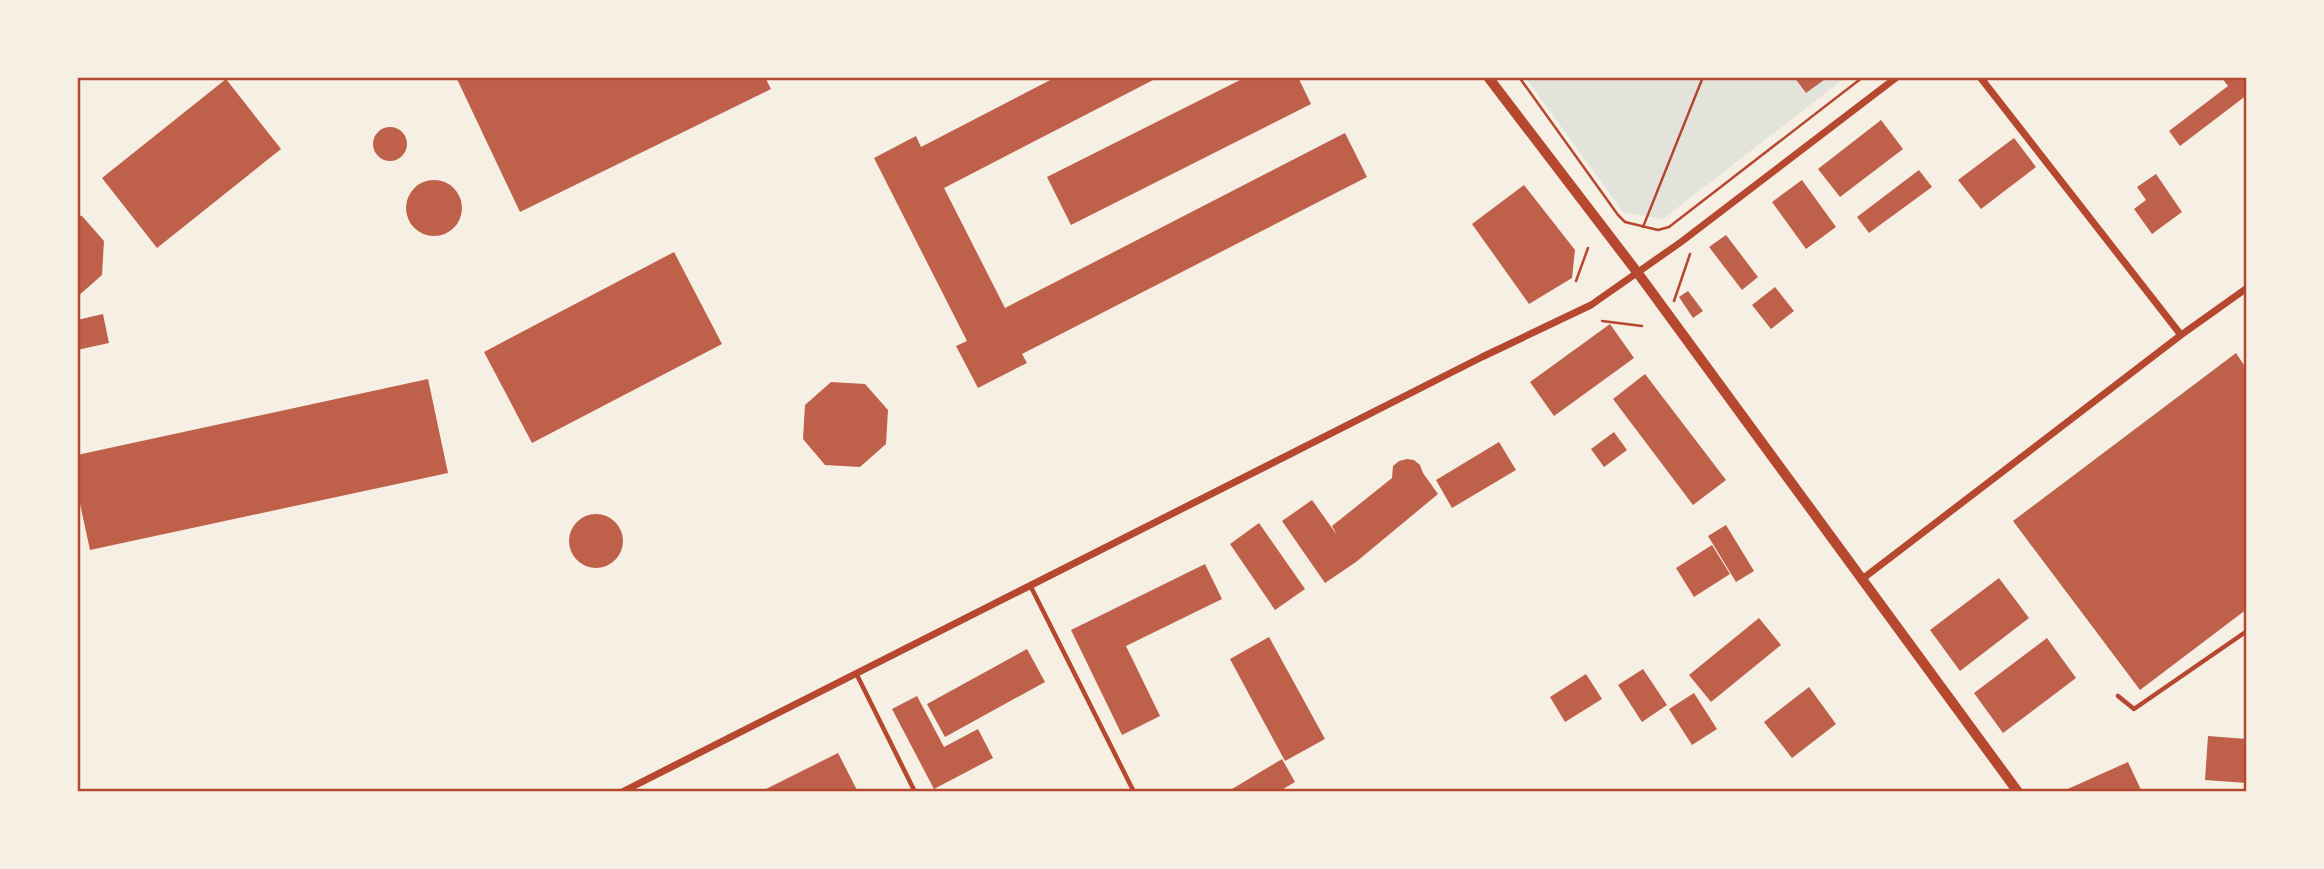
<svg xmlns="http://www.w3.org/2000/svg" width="2324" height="869" font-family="Rubik,sans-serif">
<rect width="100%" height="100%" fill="#f6efe4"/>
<path fill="#e2e4dc" d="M1525,77H1846L1663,219L1623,212Z"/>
<path fill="#bf614a" d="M456,77H765L771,89L520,212Z
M1056,77H1159L944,188L1005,308L1345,133L1367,177L1022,354L1027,363L978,388L956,346L967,341L874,158L916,136L921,147Z
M1246,77H1298L1311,104L1071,225L1047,177Z
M1794,77H1828L1806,93Z
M2221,77H2247V95L2180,146L2169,131L2228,86Z
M226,79L281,149L157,248L102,178Z
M1881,120L1903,149L1840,197L1818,169Z
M373 144a17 17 0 1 1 34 0a17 17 0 1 1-34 0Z
M2014,138L2036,167L1981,209L1958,180Z
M1919,170L1932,187L1869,233L1857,217Z
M2156,174L2182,212L2152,234L2134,209L2146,200L2137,187Z
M1802,180L1836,227L1806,249L1772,202Z
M406 208a28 28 0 1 1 56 0a28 28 0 1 1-56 0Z
M1524,185L1575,250L1572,278L1529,304L1472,224Z
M77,215L82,216L104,241L102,275L77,297Z
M1726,235L1758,277L1742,290L1709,247Z
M674,252L722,344L532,443L484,352Z
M1775,287L1794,311L1771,329L1752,305Z
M1688,291L1703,311L1693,318L1679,297Z
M103,314L109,343L77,350V320Z
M1610,324L1634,358L1554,416L1530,382Z
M2236,353L2244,365L2247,363V609L2140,690L2013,521Z
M1645,374L1726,480L1693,505L1613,399Z
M428,379L448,473L90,550L77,490V455Z
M831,382L865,384L888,410L886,444L860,467L825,465L803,439L805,405Z
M1614,432L1627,450L1604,467L1591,449Z
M1499,442L1516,470L1452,508L1436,480Z
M1407,459L1414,460L1420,465L1423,473L1438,494L1356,562L1325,583L1282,521L1312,500L1337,535L1332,526L1392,478L1393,466L1399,461Z
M569 541a27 27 0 1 1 54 0a27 27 0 1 1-54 0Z
M1259,523L1305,589L1275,610L1230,544Z
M1726,525L1754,571L1736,582L1708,536Z
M1712,545L1730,574L1694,597L1676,568Z
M1205,564L1222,599L1126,646L1160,716L1122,735L1071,630Z
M1999,578L2029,618L1960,671L1930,630Z
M1759,618L1781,645L1711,702L1689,675Z
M1269,637L1325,739L1285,761L1230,659Z
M2047,638L2076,678L2003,733L1974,693Z
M1027,649L1045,682L945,737L927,704Z
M1643,669L1667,705L1642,722L1618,685Z
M1586,674L1602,699L1565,722L1550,697Z
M1809,687L1836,724L1792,758L1764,722Z
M1694,693L1717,729L1692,745L1669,709Z
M917,696L944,747L978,729L993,758L934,789L892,709Z
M2208,736L2247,739V783L2205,780Z
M838,753L858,792H760Z
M1282,759L1295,782L1278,792H1227Z
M2128,762L2142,792H2061Z"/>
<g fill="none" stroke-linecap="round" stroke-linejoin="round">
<path stroke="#b5482f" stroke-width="2.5" d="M1519,77L1618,215L1625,222L1658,230L1669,227L1863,77
M1643,227L1703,77
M1576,281L1588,248
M1674,301L1690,254
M1602,321L1642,326"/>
<path stroke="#b5482f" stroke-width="4.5" d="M1031,587L1134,792
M857,675L915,792
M2118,696L2134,709L2247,631"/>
<path stroke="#b5482f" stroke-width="7" d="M1980,77L2181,335
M1861,580L2181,335L2247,288
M622,792L1482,357L1591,305L1681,242L1897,77"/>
<path stroke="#b5482f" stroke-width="10" d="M1488,77L1637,272L2018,792"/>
</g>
<rect width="2324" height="869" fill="none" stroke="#f6efe4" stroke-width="158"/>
<rect x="79" y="79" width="2166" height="711" fill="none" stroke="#b5482f" stroke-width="2.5"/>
</svg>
